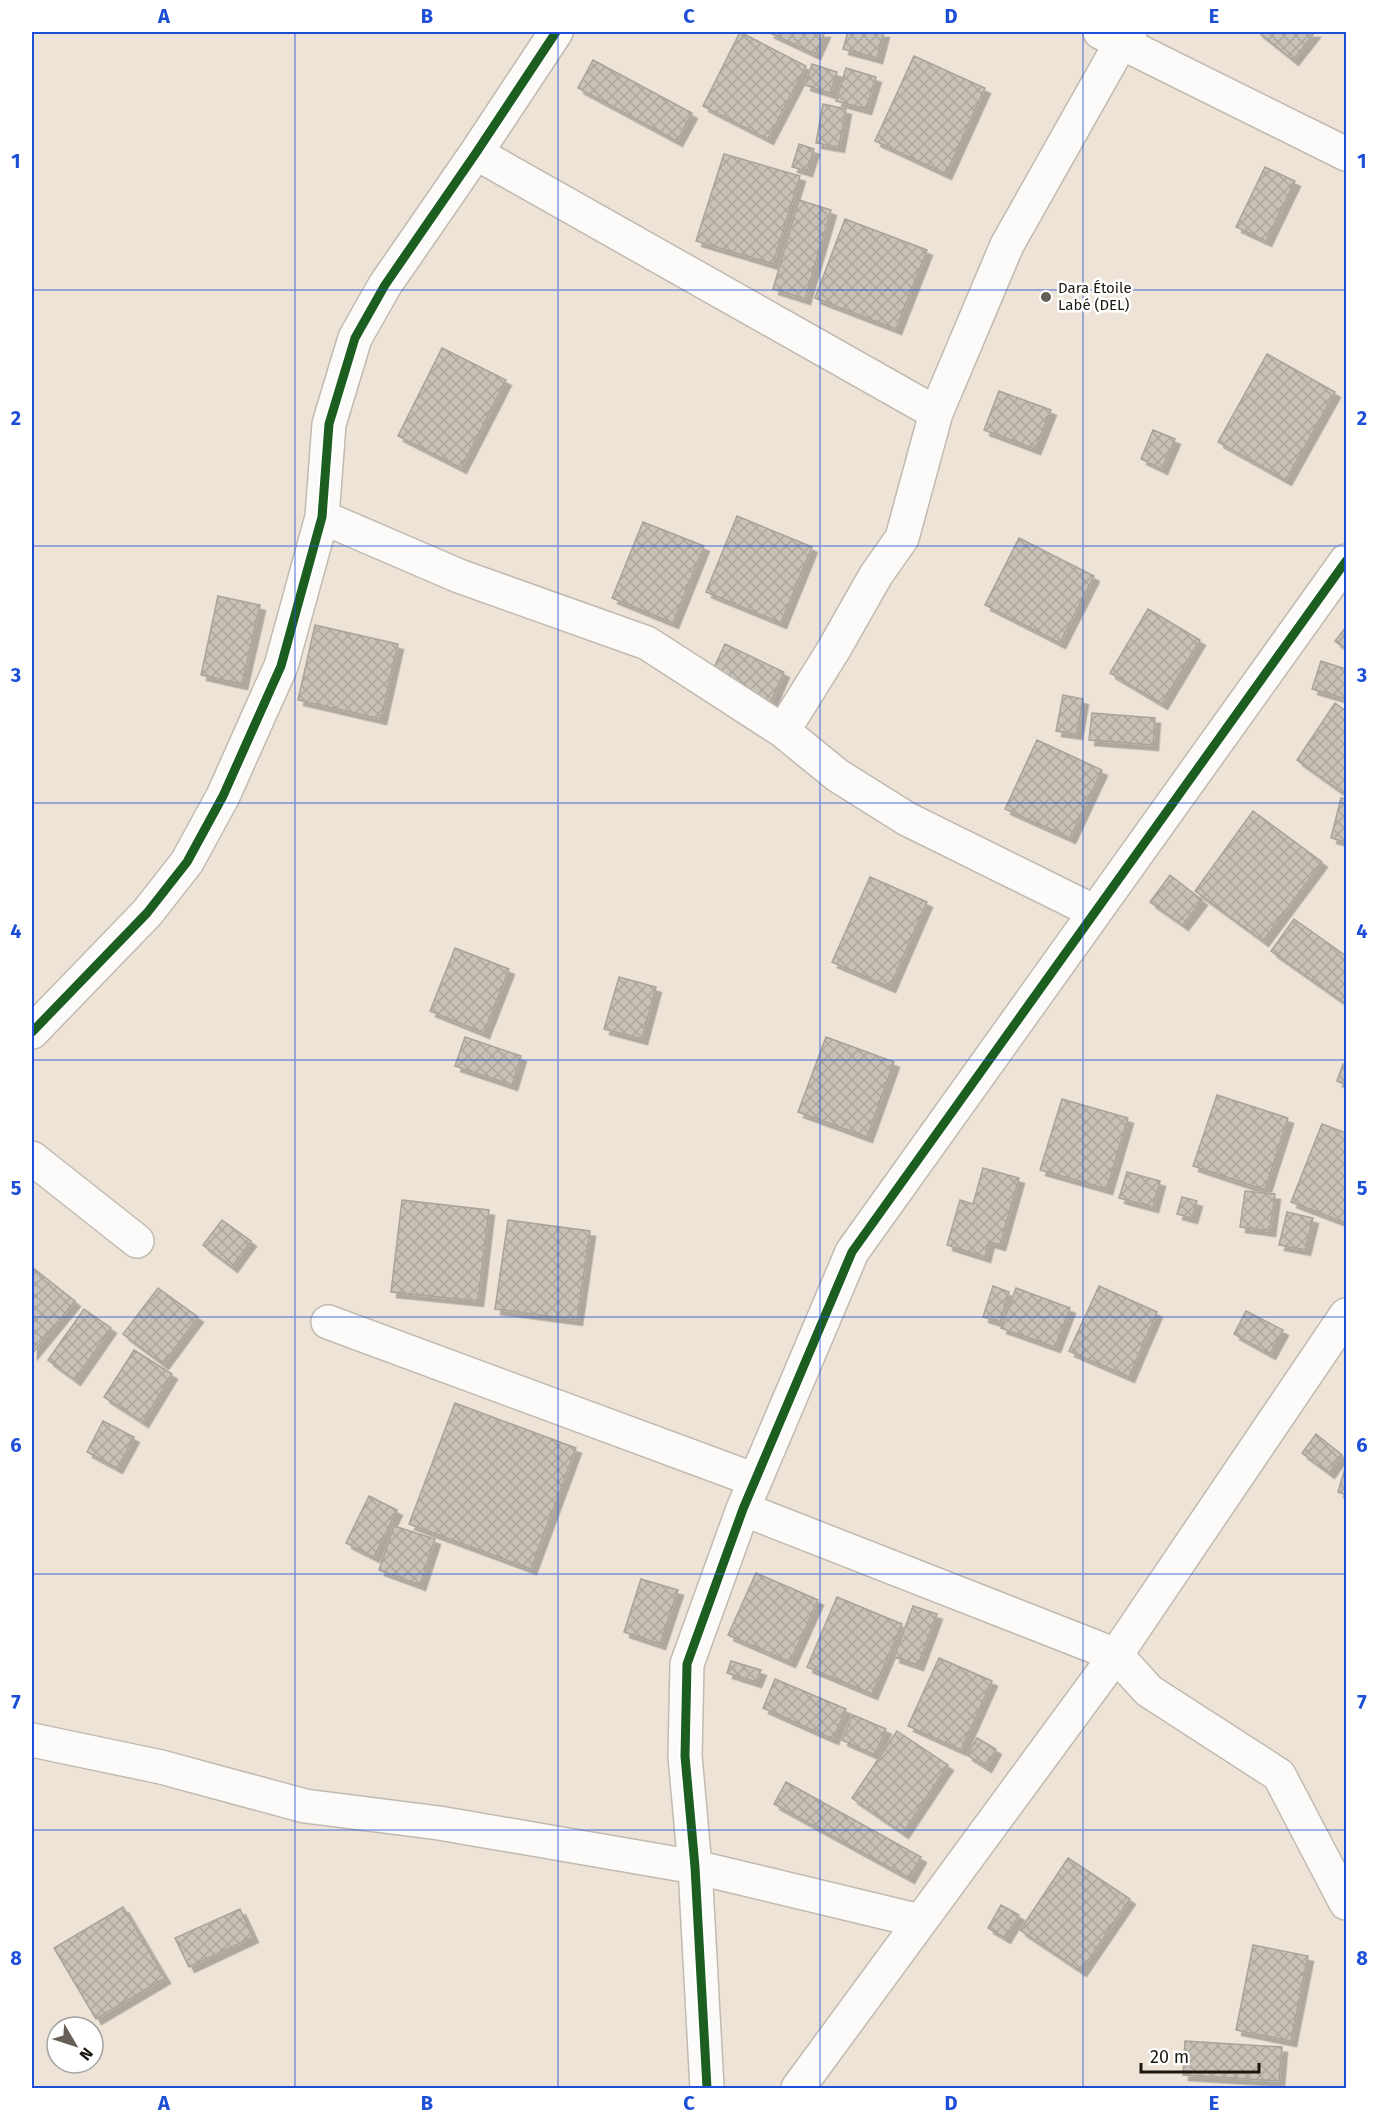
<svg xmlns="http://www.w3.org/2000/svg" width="1378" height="2120" font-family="'Fira Sans',sans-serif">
<defs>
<pattern id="building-cross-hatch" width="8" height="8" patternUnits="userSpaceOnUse" patternTransform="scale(1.5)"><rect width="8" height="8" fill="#c8c1b7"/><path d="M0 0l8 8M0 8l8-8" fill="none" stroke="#aba59c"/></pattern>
<filter id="shadow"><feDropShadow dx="5.5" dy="5.5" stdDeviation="0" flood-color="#0004"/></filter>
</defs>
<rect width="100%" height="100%" fill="#ede4d7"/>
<path fill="url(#building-cross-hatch)" stroke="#a9a399" stroke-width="1.5" filter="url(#shadow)" d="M740,32L806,66L768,139L703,106Z
M768,32H825L815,54Z
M848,32H884L877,58L843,49Z
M1258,32H1315L1293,60Z
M914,56L985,88L946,174L875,141Z
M593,60L692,113L677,141L578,88Z
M812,64L837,72L830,93L805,85Z
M846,68L876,77L866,109L836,101Z
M823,104L846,109L839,147L816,143Z
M799,144L814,149L807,171L792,167Z
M724,154L800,176L773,264L696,241Z
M1265,167L1295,181L1266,241L1236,227Z
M799,200L831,210L805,299L773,289Z
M845,219L927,250L896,329L815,298Z
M442,348L506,380L461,468L398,436Z
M1267,354L1335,392L1286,480L1218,442Z
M999,391L1051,410L1035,449L984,430Z
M1153,430L1175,439L1162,469L1141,459Z
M737,516L812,547L781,623L706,592Z
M643,522L704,546L673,623L612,598Z
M1019,538L1094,576L1060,643L985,605Z
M218,596L260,605L242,684L201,675Z
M1148,609L1200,640L1162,704L1110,673Z
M315,625L398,644L381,719L298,700Z
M1346,627V649L1335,641Z
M725,644L784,672L771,702L711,674Z
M1321,661L1346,669V699L1312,689Z
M1063,695L1083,699L1077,734L1056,731Z
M1335,703L1346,711V795L1297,760Z
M1092,713L1155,718L1153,745L1089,740Z
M1037,740L1102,770L1070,838L1005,809Z
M1341,798L1346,799V842L1331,838Z
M1253,811L1322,862L1263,941L1195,891Z
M1170,875L1202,900L1183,925L1150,902Z
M870,877L927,902L890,987L832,962Z
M1294,919L1346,956V1004L1271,951Z
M455,948L509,969L484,1033L430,1011Z
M619,977L656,987L642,1039L604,1029Z
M465,1037L521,1056L512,1085L455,1066Z
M826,1037L894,1062L867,1137L798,1112Z
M1343,1064L1346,1065V1085L1337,1081Z
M1217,1095L1288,1118L1265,1190L1193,1166Z
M1062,1099L1128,1118L1107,1189L1040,1170Z
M1322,1124L1346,1133V1223L1291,1202Z
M983,1168L1019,1178L1000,1245L989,1242L985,1257L947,1245L960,1200L973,1204Z
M1127,1172L1160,1181L1153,1207L1119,1198Z
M1245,1191L1275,1194L1270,1231L1240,1227Z
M1182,1197L1197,1201L1192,1218L1177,1214Z
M402,1200L489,1210L478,1301L391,1292Z
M1287,1212L1313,1218L1305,1250L1279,1245Z
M222,1220L251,1241L232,1267L203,1245Z
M508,1220L590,1231L577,1320L495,1309Z
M32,1267L75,1301L32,1354Z
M993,1286L1009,1292L1000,1322L983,1317Z
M1099,1286L1157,1312L1129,1377L1069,1351Z
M158,1288L198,1317L163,1364L123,1334Z
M1016,1288L1070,1308L1055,1347L1001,1328Z
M84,1309L111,1328L75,1380L48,1360Z
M1246,1311L1283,1330L1270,1354L1234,1334Z
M134,1350L172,1374L143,1422L104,1397Z
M455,1403L576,1448L531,1569L409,1524Z
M103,1421L134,1437L117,1468L87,1452Z
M1316,1434L1342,1455L1329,1473L1302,1453Z
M1346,1465V1495L1338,1492Z
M369,1496L397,1510L374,1557L346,1543Z
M394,1526L435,1539L420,1585L379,1570Z
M756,1573L818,1600L790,1662L728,1635Z
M641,1579L678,1590L660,1644L624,1632Z
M837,1597L902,1624L872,1694L807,1667Z
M913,1606L937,1614L918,1665L894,1657Z
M939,1658L992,1681L961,1750L908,1726Z
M731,1661L761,1670L756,1682L727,1673Z
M775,1679L846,1709L833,1739L763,1708Z
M853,1715L886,1729L875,1755L842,1740Z
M897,1731L948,1765L903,1833L852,1798Z
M977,1738L996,1749L986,1767L967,1755Z
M786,1782L921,1857L909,1878L774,1804Z
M1068,1858L1130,1899L1081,1971L1020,1930Z
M1001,1905L1019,1915L1005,1938L988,1928Z
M123,1907L165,1978L96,2019L54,1948Z
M240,1909L253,1937L189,1967L175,1938Z
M1253,1945L1308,1956L1291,2041L1236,2030Z
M1185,2041L1282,2047L1279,2081L1183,2075Z"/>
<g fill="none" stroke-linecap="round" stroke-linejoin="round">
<g stroke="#c1bab0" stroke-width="36">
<path id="street" d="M1100,32L1346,154
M476,153L936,413
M322,517L459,576L647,643L783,731L837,775L907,819L1095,912
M783,731L834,649L876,575L902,538L936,413L1007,245L1122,41L1130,32
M32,1032L147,913L187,862L223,796L281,666L322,517L329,424L355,338L385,285L476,153L556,32
M32,1158L137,1241
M328,1322L755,1480
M743,1509L1116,1655L1149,1691L1279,1775L1346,1903
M32,1740L161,1767L305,1806L439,1823L695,1867L920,1921
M707,2088L695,1867L685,1756L687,1664L743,1509L852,1252L1346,561
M798,2088L1116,1655L1346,1315"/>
</g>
<use href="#street" stroke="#fcfbf9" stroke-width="33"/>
<g stroke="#fff" stroke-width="13">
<path id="cycleway" d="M32,1032L147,913L187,862L223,796L281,666L322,517L329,424L355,338L385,285L476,153L556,32
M707,2088L695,1867L685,1756L687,1664L743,1509L852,1252L1346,561"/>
</g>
<use href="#cycleway" stroke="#1b5e20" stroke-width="9"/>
</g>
<path fill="none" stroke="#1d4ed8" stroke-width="1.5" stroke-opacity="0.55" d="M295,32V2088M558,32V2088M820,32V2088M1083,32V2088M32,290H1346M32,546H1346M32,803H1346M32,1060H1346M32,1317H1346M32,1574H1346M32,1830H1346"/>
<circle fill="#655f55" stroke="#fff" stroke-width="2" cx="1046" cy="297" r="6"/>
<g text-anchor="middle" stroke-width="5" stroke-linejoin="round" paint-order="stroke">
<g font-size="15" fill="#1c170f" stroke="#fff" text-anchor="start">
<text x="1058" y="293">Dara Étoile<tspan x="1058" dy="17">Labé (DEL)</tspan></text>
</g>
</g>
<rect width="1378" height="2120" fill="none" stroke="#ffffff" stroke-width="66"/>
<g transform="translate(75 2045) rotate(129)"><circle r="28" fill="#ffffff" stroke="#a4a29f" stroke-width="1.5"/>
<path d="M0-4.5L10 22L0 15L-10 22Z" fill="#655f55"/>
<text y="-9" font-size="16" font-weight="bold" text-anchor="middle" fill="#1c170f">N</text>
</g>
<path d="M1141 2063v9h118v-9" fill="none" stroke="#1c170f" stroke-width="3"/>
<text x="1150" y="2063" font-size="18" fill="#1c170f" stroke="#ffffff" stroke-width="4.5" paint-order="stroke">20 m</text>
<rect x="33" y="33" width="1312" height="2054" fill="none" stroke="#1d4ed8" stroke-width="2"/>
<g font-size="20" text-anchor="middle" font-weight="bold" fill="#1d4ed8">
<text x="164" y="23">A</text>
<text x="427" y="23">B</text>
<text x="689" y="23">C</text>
<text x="951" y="23">D</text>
<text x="1214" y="23">E</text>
<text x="16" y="168">1</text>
<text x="1362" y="168">1</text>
<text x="16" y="425">2</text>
<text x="1362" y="425">2</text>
<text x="16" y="682">3</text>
<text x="1362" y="682">3</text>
<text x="16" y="938">4</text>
<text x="1362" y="938">4</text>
<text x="16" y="1195">5</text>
<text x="1362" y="1195">5</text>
<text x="16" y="1452">6</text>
<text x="1362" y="1452">6</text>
<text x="16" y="1709">7</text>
<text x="1362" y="1709">7</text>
<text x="16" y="1965">8</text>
<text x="1362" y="1965">8</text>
<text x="164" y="2110">A</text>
<text x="427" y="2110">B</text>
<text x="689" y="2110">C</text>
<text x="951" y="2110">D</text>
<text x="1214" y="2110">E</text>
</g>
</svg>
